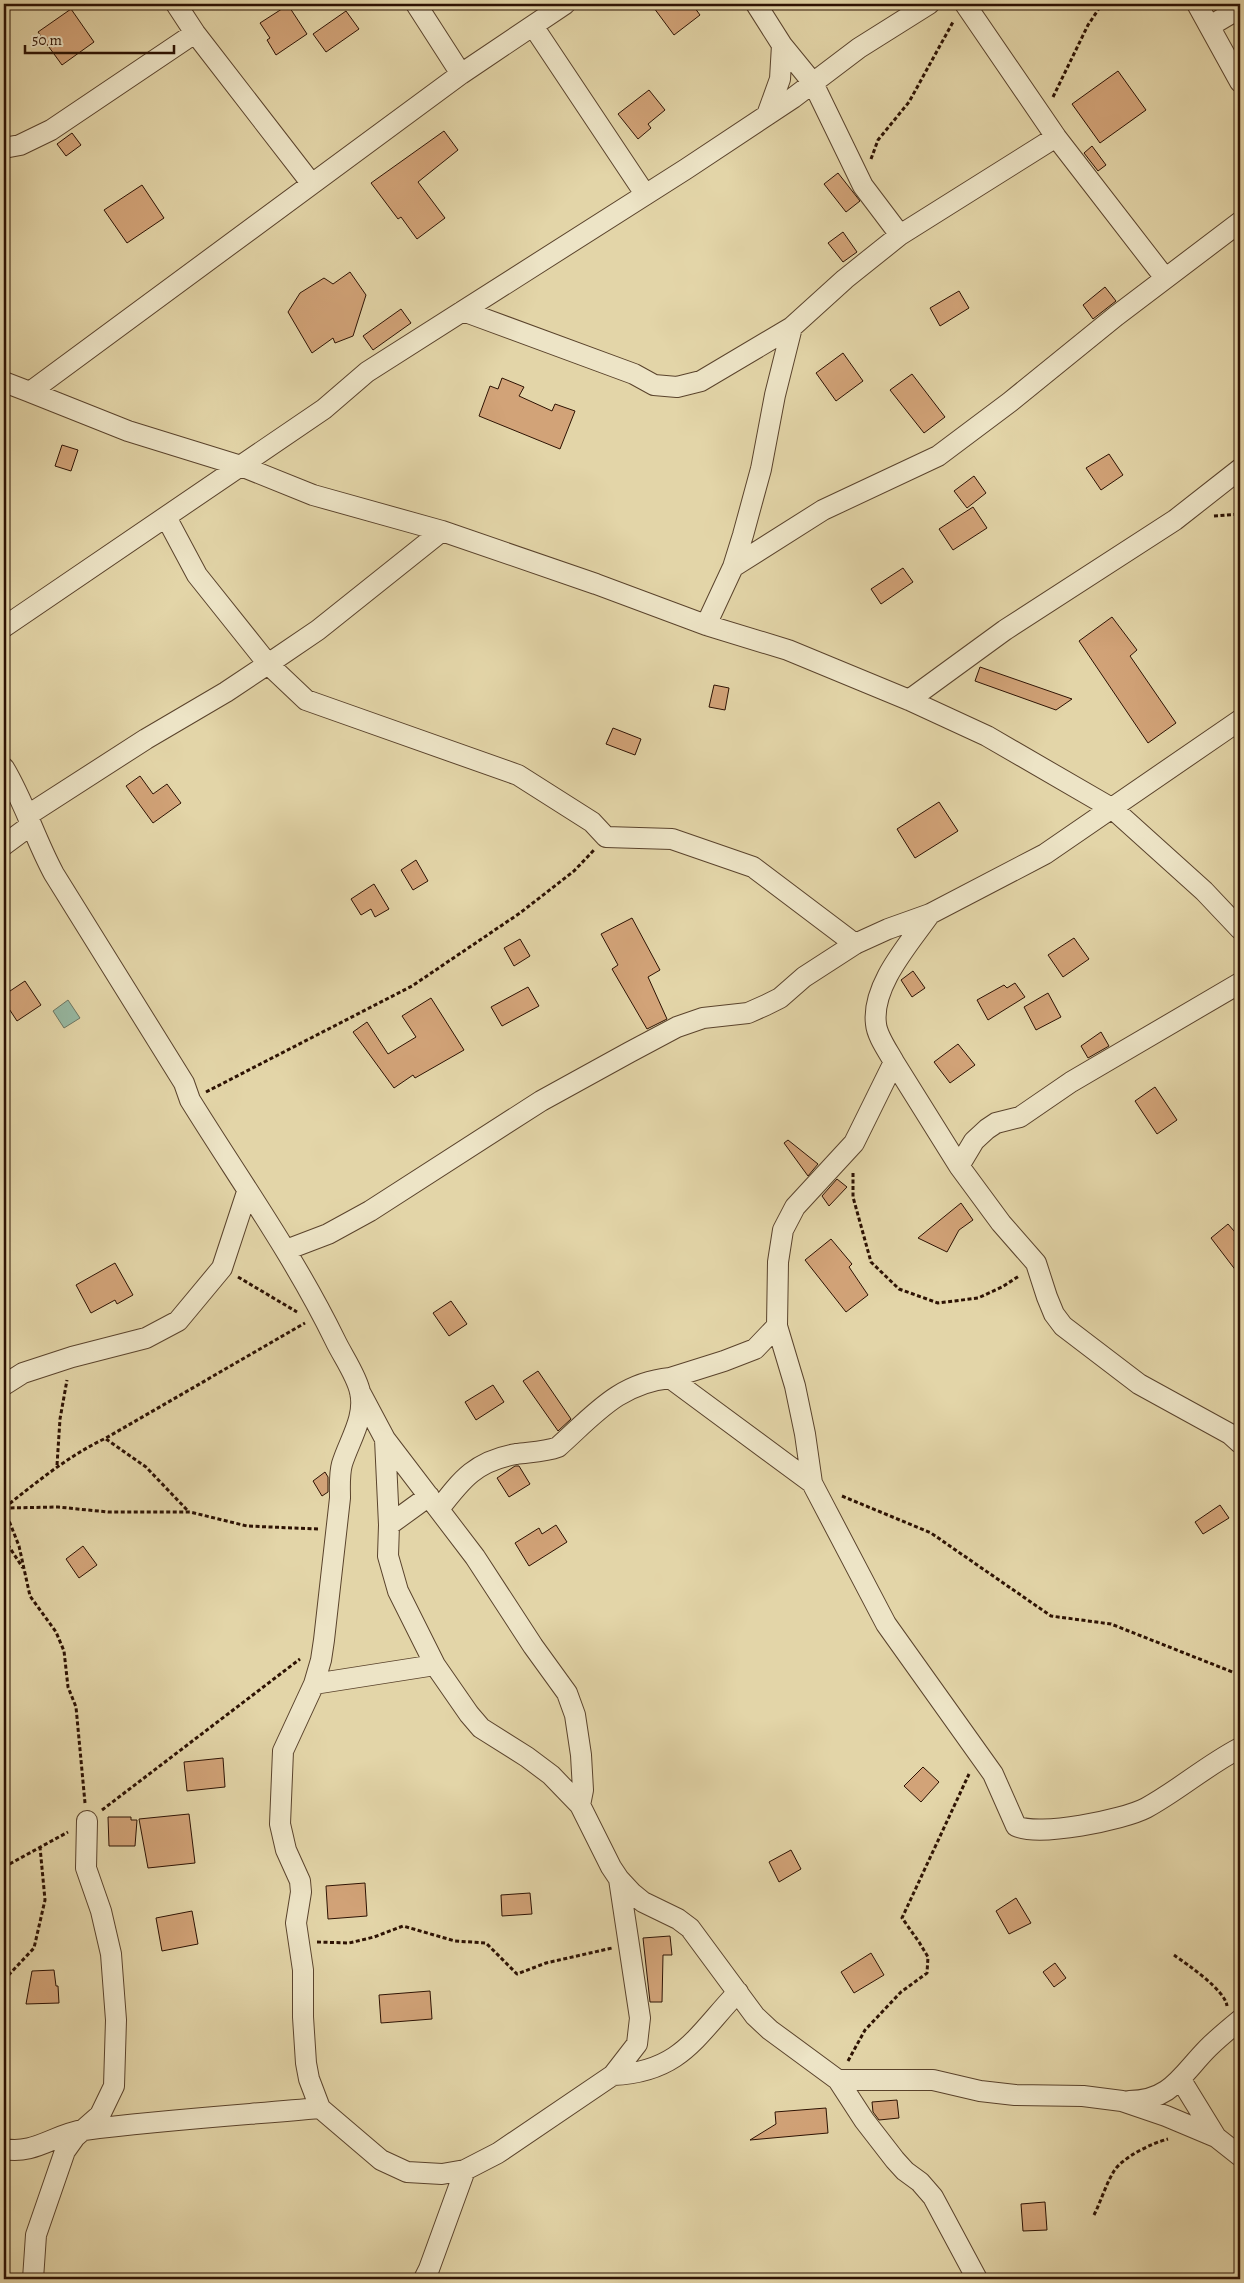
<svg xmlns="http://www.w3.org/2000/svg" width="1244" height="2283" font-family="Alegreya,serif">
<rect width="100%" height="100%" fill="#e3d5a8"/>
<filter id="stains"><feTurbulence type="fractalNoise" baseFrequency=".004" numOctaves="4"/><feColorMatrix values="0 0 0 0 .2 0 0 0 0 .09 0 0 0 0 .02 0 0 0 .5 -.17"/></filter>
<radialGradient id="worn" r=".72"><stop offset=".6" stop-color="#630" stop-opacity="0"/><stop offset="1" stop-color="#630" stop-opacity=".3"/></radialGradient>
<path fill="#96b9a3" stroke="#6c7663" d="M68,1000L80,1018L64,1028L53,1011Z"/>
<path fill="#d2a378" stroke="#2d1203" d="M651,4H692L700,15L674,35Z
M288,5L307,34L276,55L267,40L270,38L260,23Z
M71,9L94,42L62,65L38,32Z
M346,11L359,29L326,52L313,34Z
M1118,71L1146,110L1100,143L1072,104Z
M649,90L665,110L648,124L651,128L638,139L618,114Z
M444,131L458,150L418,182L445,218L417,239L401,217L398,219L371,183Z
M72,133L81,145L66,156L57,144Z
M1092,146L1106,165L1098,171L1084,153Z
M838,173L860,201L846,212L824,184Z
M142,185L164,218L127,243L104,210Z
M843,232L857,252L843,262L828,243Z
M350,272L366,295L353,336L335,343L333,338L312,353L288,312L300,293L324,278L333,284Z
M1105,287L1116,301L1093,319L1083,305Z
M959,291L969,308L940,326L930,308Z
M401,309L411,323L373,350L363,336Z
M843,353L863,381L836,401L816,373Z
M912,374L945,417L924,433L890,390Z
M502,378L524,387L519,396L552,411L555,404L575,411L560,449L479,416L490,386L498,389Z
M62,445L78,450L71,471L55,466Z
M1109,454L1123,475L1101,490L1086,468Z
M974,476L986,493L967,508L954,491Z
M973,507L987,528L953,550L939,529Z
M903,568L913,582L881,604L871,589Z
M1112,617L1137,650L1130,656L1176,723L1148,743L1079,641Z
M980,667L1072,699L1056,710L975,681Z
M714,685L729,688L725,710L709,707Z
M613,728L641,739L635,755L606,744Z
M140,776L153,794L167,784L181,803L153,823L126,786Z
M939,802L958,831L915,858L897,829Z
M416,860L428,881L413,890L401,870Z
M374,884L389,909L375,917L371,909L361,915L351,899Z
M632,918L660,970L648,977L667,1019L647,1029L612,969L618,965L601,934Z
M1074,938L1089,959L1063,977L1048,955Z
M520,939L530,956L514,966L504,948Z
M913,971L925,988L912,997L901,980Z
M25,981L41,1005L17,1021L4,1001V995Z
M1015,983L1025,997L988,1020L977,1000L1004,985L1007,988Z
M528,987L539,1006L502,1026L491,1007Z
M1048,993L1061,1017L1036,1030L1024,1007Z
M431,998L464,1050L415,1078L413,1075L394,1088L353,1032L367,1022L388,1054L416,1037L402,1016Z
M1101,1032L1109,1046L1088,1058L1081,1046Z
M958,1044L975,1065L950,1083L934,1062Z
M1155,1087L1177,1120L1157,1134L1135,1101Z
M788,1140L818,1164L808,1176L784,1143Z
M837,1179L847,1187L829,1206L822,1196Z
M961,1203L973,1220L959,1230L947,1252L918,1238Z
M1228,1224L1240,1238V1276L1211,1238Z
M831,1239L852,1264L849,1267L868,1295L846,1312L805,1260Z
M115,1263L133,1295L117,1304L115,1300L91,1313L76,1285Z
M451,1301L467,1324L449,1336L433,1313Z
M538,1371L571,1419L558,1431L523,1381Z
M493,1385L504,1402L476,1420L465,1402Z
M515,1466H519L530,1484L509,1497L497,1478Z
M325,1472L328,1477V1492L322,1496L313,1481Z
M1220,1505L1229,1518L1203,1534L1195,1522Z
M556,1525L567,1542L529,1566L515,1543L539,1528L542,1534Z
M83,1546L97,1565L79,1578L66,1559Z
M223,1758L225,1787L187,1791L184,1762Z
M923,1767L939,1782L921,1802L904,1786Z
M189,1814L195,1863L148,1868L139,1819Z
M108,1817H131V1820H137L135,1846H109Z
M791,1850L801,1869L779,1882L769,1862Z
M365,1883L367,1916L328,1919L326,1886Z
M530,1893L532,1914L502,1916L501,1895Z
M1016,1898L1031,1923L1009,1934L996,1911Z
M192,1911L198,1944L162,1951L156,1918Z
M670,1936L672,1955H663L662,2002H650L643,1938Z
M871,1953L884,1975L854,1993L841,1972Z
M1055,1963L1066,1978L1054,1987L1043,1972Z
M54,1970L56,1986H58L59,2003L26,2004L32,1971Z
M430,1991L432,2019L381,2023L379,1995Z
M897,2100L899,2118L879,2120L873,2112L872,2102Z
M826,2108L828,2133L750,2140L776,2124L775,2112Z
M1045,2202L1047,2230L1023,2231L1021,2204Z"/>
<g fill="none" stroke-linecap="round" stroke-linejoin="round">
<g stroke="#5a432c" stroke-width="22">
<path id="minor" d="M176,4L195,33L311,183
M416,4L461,74
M756,4L782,45L813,83L863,186L900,235
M965,4L1056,137L1165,278
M1197,4L1240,82
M533,26L645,194
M1210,26L1240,8
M767,115L780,79L782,45
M4,148L20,145L51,130L195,33
M463,311L634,374L654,385L677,387L701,381L792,327L845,279L900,235L1056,137
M4,382L30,392L461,74L565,4
M30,392L128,431L241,466L313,495L442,531L596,584L706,625L788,650L909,700L987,736L1113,809L1204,891L1240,929
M166,517L197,575L268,664L306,700L518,775L592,822L606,837L672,839L753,867L855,944
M733,567L823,510L938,456L1010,402L1116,316L1240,222
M706,625L733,567L743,535L761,469L775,395L792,327
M4,627L324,409L367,372L686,169L793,98L859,48L929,4
M909,700L1005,630L1175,520L1240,469
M4,768C24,801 35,839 54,874L184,1083L190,1100C239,1179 294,1256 335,1340C342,1355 357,1376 360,1392C366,1417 349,1441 342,1464C339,1475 340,1487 340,1498L324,1640L321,1660L314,1684L435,1665
M28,815L146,739L226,692L268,664L318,630L442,531
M4,845L31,825
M1240,983L1071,1082L1020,1117L996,1123L987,1129L974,1141L959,1166L1001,1223L1036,1263L1047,1297L1054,1314L1063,1326L1139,1384L1230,1434L1240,1443
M894,1062L959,1166
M286,1250L328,1234L370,1211L541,1101L630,1052L677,1027L703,1018L748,1013L766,1005L780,998L804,977L855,944L888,929L930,914L1045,854L1240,720
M777,1326L778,1262L783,1230L795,1207L854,1143L894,1062C888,1051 877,1036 876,1024C871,986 909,944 930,914
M670,1378L724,1361L755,1349L777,1326L795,1386L805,1434L812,1483L886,1624L993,1774L1016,1826C1039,1837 1123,1820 1146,1808C1179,1790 1207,1765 1240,1748
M4,1385L23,1373L72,1357L146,1338L178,1321L222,1268L247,1192
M360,1392L385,1439L475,1557L533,1646L567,1693L575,1715L581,1755L583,1790L580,1805
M385,1439L389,1525
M429,1496L389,1525L388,1556L398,1591L435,1665L469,1714L481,1728L527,1757L551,1775L580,1805L611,1867L619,1879L632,1893L643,1902L678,1919L690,1928L755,2016L770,2030L838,2080L864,2120L895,2160L905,2171L920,2182L933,2197L977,2279
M439,1509C462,1479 476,1461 516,1454C530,1452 545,1452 558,1447C594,1415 619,1383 670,1378L812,1483
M314,1684L283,1751L280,1824L286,1850L300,1881L301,1892L296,1923L303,1970V2017L306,2063L309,2079L320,2108L381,2160L407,2172L442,2174L465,2170L498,2153L613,2075L637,2044L640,2018L619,1879
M613,2075C681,2072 696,2036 738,1992
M838,2080H933L980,2091L1015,2095L1083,2096L1122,2101L1166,2116L1216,2137L1240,2156
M1181,2080L1216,2137
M1129,2101C1171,2101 1182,2074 1208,2048C1218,2038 1229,2029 1240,2020
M4,2149C34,2155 55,2134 84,2130C162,2120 242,2115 320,2108
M33,2279L36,2235L65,2151L75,2137L100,2115L114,2086L116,2020L111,1954L101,1911L86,1868L87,1821
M424,2279L429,2269L465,2170"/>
</g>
<path stroke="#2d1203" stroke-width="3" stroke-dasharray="4 2.5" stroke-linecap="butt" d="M1053,97L1088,25L1102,4
M871,159L878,140L909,102L953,22
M1214,516L1240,514
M206,1092L412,986L520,913L574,871L594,850
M853,1173V1197L871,1262L899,1289L938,1303L978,1298L1002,1287L1019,1276
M238,1277L297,1312
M106,1439L146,1467L189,1512
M57,1465L60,1419L67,1380
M842,1496L931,1533L1051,1616L1111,1624L1240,1675
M4,1508L58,1507L108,1512H190L247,1526L318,1529
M4,1539L23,1568
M85,1803L76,1707L68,1687L64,1651L56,1632L30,1596L19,1546L4,1508C37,1482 68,1456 106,1438L305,1323
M102,1810L300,1659
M4,1867L68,1832
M317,1942L349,1943L374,1937L403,1926L455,1941L486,1943L517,1974L546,1963L612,1948
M1174,1955C1188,1965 1225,1990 1227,2006
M4,1980L34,1948L45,1900L40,1847
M848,2061L865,2030L901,1992L927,1973L928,1957L919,1942L902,1918L969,1774
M1094,2215C1101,2201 1106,2184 1114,2171C1123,2157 1152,2143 1168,2139"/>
<use href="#minor" stroke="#ede4c6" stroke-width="20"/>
</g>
<rect width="1244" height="2283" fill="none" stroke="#e3d5a8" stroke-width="20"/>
<rect x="5" y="5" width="1234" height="2273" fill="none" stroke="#2d1203" stroke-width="2.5"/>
<rect x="10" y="10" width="1224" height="2263" fill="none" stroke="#2d1203"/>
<path d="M25 45v8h149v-8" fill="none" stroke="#2d1203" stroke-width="2.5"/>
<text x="32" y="45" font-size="15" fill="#2d1203" stroke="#ede4c6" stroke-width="4" paint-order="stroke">50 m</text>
<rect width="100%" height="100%" filter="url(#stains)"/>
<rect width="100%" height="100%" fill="url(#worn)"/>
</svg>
